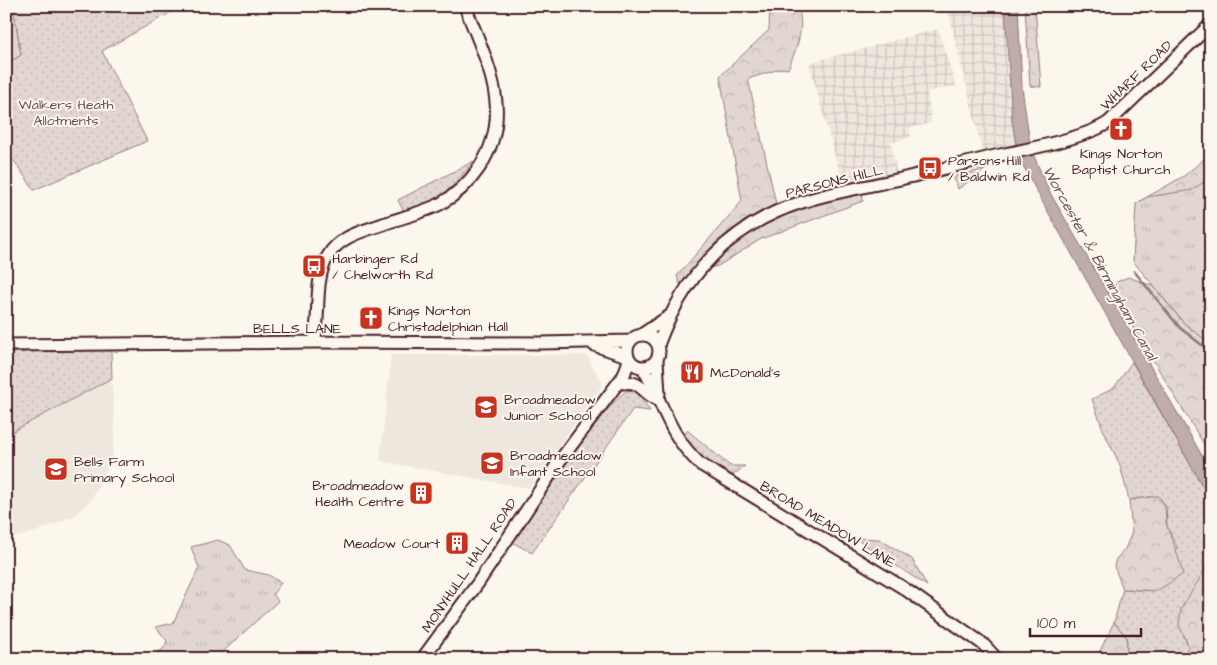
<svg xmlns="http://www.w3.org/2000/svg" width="1217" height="665" font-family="'Architects Daughter',sans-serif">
<defs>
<pattern id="industrial-grid" width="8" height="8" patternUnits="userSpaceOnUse" patternTransform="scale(1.25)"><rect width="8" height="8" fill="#eee7de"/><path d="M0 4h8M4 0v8" fill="none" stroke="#cec6bf"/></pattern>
<pattern id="grass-dots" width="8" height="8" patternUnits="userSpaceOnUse" patternTransform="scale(1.25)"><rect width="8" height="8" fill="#e2d7d0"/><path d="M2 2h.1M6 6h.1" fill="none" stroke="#c3b8b3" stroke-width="1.8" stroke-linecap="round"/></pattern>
<pattern id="forest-crowns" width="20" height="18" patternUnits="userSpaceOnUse" patternTransform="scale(1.25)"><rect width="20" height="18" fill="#e2d7d0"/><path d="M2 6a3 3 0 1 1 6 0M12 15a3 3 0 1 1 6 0" fill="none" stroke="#c3b8b3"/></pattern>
<pattern id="park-tufts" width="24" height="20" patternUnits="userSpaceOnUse" patternTransform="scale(1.25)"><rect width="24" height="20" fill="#e2d7d0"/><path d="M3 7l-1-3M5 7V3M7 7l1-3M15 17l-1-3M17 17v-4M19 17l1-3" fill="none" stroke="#c3b8b3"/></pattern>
</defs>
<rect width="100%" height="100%" fill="#fbf7ec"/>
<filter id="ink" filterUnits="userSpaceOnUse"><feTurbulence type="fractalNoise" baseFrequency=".02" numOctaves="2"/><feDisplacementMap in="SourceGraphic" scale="10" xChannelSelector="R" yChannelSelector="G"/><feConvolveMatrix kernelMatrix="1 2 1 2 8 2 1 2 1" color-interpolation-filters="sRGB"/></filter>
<g filter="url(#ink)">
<path fill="#eee7de" d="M391,355H586L603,384L529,488L380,461Z
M112,378L115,435L112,457L101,482L89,502L72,517L35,532L6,540V435Z"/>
<path fill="url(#industrial-grid)" d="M947,6H1005L1012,121L1016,144L983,154Z
M938,29L956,86L927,92L932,123L910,128L911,137L891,143L897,175L844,188L809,63Z"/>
<path fill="url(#grass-dots)" stroke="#967b7e" d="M13,6H182L102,51L147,141L34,190L6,149V64L21,55Z
M474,161C460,180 429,215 403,210L398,200Z
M986,169L958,189L954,178L956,176Z
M99,348L111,352L112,378L6,435V353Z
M1132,362L1211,501V560L1206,566L1184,637L1189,647L1180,659H1126L1127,638L1114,622L1123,589L1157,591L1177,547L1167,527L1166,506L1158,496L1129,500L1120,465L1104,432L1092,399L1114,388Z
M633,390L639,394L650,411L633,409L532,553L512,542L560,470L600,419L618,398L626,391Z
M687,430L730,466H745L733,475C713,473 694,453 684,436Z
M855,538L879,539L912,559L927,586Z"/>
<path fill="url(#forest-crowns)" stroke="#967b7e" d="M770,6H798C805,29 797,47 788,69L782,68L748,79L776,204L745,221L720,240L680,284L677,276L742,201L720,76L769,30Z
M1025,6H1035L1041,87L1030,86Z
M1211,153V193L1140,201L1184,176Z
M862,191L863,201L761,239L718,266L706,269L725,246L778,214Z
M1128,277L1153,286L1184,323L1211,344V456L1108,286Z
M1158,496C1171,512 1162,514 1168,529C1174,544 1179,558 1183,574L1157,591L1123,589L1114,566L1116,559L1125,549L1132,532L1129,500Z
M1211,560V647L1202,659H1180L1189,647L1179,625L1181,609Z
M1114,622L1127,638L1126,659H1096Z"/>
<path fill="url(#park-tufts)" stroke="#967b7e" d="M6,6H13L21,55L6,64Z
M1211,177V344L1184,323L1133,261L1136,204L1147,197L1192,190Z
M218,540L230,545L245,570L269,575L281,583L273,594L278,601L215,659H151L164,648L167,641L156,627L173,623L199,568L191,547Z"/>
<path fill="#bfadaa" stroke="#907477" d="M1005,6H1018L1022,87L1029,137L1034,156L1049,191L1211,471V501L1043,203L1020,160L1016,144L1012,121Z"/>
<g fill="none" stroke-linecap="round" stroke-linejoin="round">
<path stroke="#907477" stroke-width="2.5" d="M1134,271L1180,328L1211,352"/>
<g stroke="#4a1f2b" stroke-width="15">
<path id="secondary" d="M627 351a16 16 0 1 1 32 0a16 16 0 1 1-32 0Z
M641,335L671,315
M314,342C321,314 313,281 328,256C340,235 365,231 386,223C404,217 424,212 440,204C456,195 469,183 479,168C516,113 486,61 465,6
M6,345L314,342L542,343L630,341
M594,345L627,356
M658,345C683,277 729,226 799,203C828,193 861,188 891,181C929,173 967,162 1005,154C1030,149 1090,136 1109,122L1211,24
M657,360L659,394
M643,368C664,404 667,433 700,464L902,587L983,644L997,659
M624,383C640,380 643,393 656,399
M422,659L478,583L558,463L624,375L629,360"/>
</g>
<use href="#secondary" stroke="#fbf7ec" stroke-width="11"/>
</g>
</g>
<defs>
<g id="church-square" transform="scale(1.25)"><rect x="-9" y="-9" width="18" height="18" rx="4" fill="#c8321e" stroke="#fbf7ec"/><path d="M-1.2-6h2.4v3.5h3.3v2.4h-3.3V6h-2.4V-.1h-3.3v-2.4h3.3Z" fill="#fff"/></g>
<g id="bus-square" transform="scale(1.25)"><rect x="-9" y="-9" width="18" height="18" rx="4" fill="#c8321e" stroke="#fbf7ec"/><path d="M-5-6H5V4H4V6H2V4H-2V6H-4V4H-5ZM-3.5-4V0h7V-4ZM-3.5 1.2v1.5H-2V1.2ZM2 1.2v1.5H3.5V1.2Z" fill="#fff"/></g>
<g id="restaurant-square" transform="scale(1.25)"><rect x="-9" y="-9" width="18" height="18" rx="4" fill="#c8321e" stroke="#fbf7ec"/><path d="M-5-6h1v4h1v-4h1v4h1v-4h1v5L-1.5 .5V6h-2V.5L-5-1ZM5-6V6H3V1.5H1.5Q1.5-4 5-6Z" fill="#fff"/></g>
<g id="school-square" transform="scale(1.25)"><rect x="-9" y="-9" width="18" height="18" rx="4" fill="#c8321e" stroke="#fbf7ec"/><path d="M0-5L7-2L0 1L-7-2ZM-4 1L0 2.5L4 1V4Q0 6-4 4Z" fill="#fff"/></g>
<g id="building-square" transform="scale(1.25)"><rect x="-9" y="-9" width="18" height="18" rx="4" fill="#c8321e" stroke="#fbf7ec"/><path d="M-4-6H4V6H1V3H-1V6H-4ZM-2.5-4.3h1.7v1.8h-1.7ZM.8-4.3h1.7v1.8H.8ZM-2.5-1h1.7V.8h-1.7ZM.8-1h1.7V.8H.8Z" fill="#fff"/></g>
</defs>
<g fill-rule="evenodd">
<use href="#church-square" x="1121" y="129"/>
<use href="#bus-square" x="930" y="168"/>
<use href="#bus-square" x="314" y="266"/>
<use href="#church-square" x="371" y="318"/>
<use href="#restaurant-square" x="692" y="372"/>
<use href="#school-square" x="486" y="407"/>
<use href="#school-square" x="492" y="463"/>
<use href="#school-square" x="56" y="469"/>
<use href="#building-square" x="421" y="493"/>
<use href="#building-square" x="457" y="543"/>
</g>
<g text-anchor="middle" stroke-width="4" stroke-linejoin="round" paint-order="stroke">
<g font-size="14" fill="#4a1f2b" stroke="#fbf7ec">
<text transform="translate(1136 75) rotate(-44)" y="5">WHARF ROAD</text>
<text transform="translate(834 181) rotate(-14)" y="5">PARSONS HILL</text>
<text x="297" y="333">BELLS LANE</text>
<text transform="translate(828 524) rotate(31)" y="5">BROAD MEADOW LANE</text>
<text transform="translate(469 565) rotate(-56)" y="5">MONYHULL HALL ROAD</text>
</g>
<g font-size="14" fill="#704d54" stroke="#fbf7ec">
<text x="66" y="109">Walkers Heath<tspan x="66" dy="16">Allotments</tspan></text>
</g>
<g font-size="14" fill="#4a1f2b" stroke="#fbf7ec" text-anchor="start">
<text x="1121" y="158" text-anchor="middle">Kings Norton<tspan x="1121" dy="16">Baptist Church</tspan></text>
<text x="948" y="165">Parsons Hill<tspan x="948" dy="16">/ Baldwin Rd</tspan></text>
<text x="332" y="263">Harbinger Rd<tspan x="332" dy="16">/ Chelworth Rd</tspan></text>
<text x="388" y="315">Kings Norton<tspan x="388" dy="16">Christadelphian Hall</tspan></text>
<text x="710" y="377">McDonald's</text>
<text x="504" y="404">Broadmeadow<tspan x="504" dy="16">Junior School</tspan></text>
<text x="510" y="460">Broadmeadow<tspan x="510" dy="16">Infant School</tspan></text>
<text x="74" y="466">Bells Farm<tspan x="74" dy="16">Primary School</tspan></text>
<text x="404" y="490" text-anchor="end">Broadmeadow<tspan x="404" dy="16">Health Centre</tspan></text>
<text x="440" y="548" text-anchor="end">Meadow Court</text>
</g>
<g font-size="15" font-style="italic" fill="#6d4a51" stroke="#fbf7ec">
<text transform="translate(1100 263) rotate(61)" y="5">Worcester &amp; Birmingham Canal</text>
</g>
</g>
<rect width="1217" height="665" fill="none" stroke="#fbf7ec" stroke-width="25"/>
<rect x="12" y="12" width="1192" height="640" fill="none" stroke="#4a1f2b" stroke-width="2" filter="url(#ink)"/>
<path d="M1030 628v8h111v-8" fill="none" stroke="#4a1f2b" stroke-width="2.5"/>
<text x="1037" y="628" font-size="15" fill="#4a1f2b" stroke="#fbf7ec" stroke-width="4" paint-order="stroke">100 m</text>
</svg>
